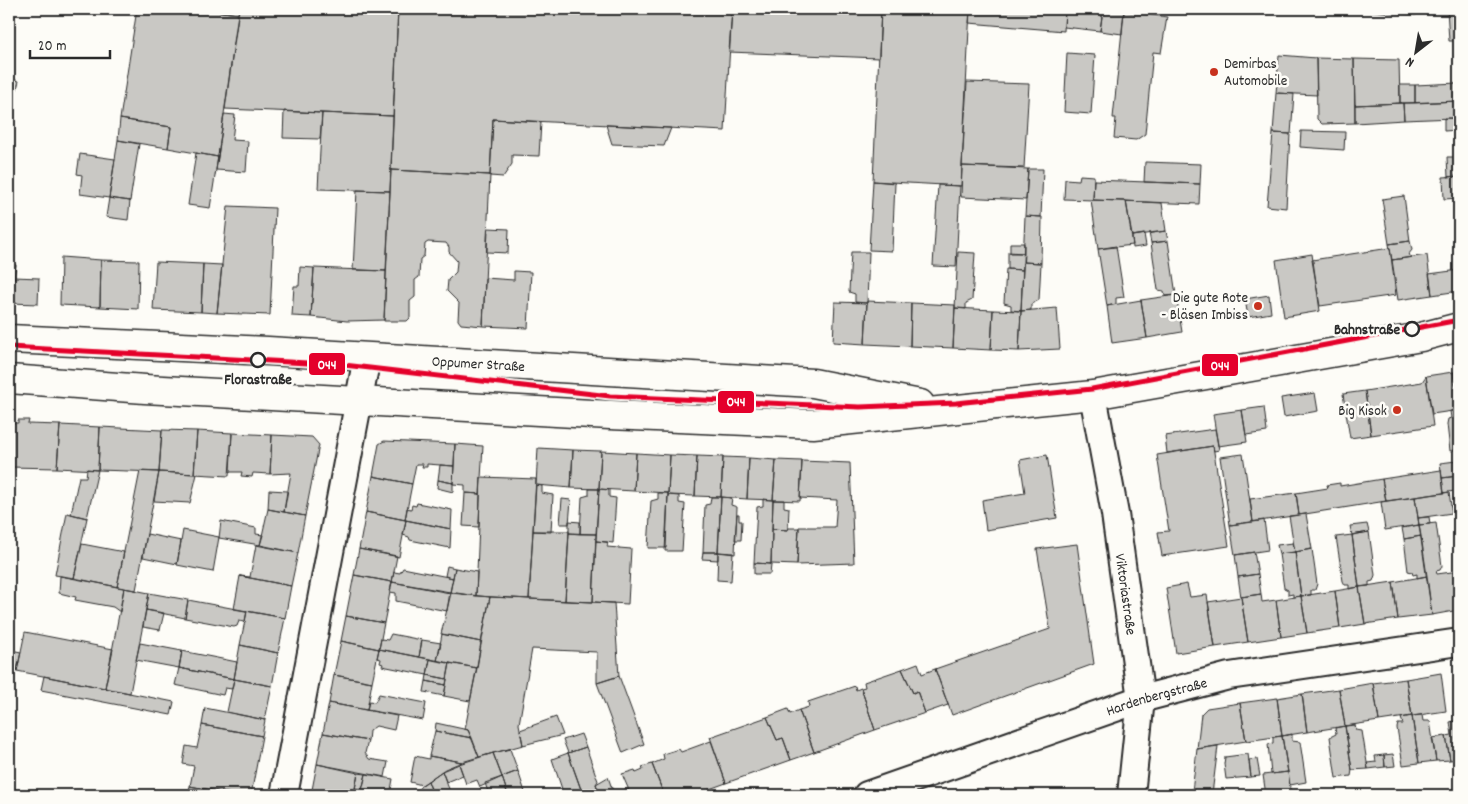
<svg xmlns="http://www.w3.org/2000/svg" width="1468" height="804" font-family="Dekko,sans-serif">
<rect width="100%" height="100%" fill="#fdfcf7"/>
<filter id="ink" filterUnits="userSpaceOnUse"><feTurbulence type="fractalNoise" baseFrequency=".02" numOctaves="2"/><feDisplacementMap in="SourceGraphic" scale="10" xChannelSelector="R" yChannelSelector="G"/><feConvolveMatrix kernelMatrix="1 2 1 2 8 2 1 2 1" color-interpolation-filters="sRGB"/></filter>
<g filter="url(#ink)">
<path fill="#c9c8c4" stroke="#2b2b2b" d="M137,9H200L238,14L218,157L168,148L171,127L120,119Z
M200,9H239L238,14Z
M239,9H398L393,116L225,109Z
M398,9H732L725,131L493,119L490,175L391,170Z
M732,9H881L879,58L729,52Z
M881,9H970L961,186L873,181Z
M970,9H1065L1064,31L969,23Z
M1065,9H1103L1100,31L1064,27Z
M1103,9L1124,11L1122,34L1100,31Z
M1352,9H1416V15Z
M1447,9H1459V41H1449Z
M1124,11L1167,17L1161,53L1153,52L1145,134L1136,140L1114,138L1116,118H1113Z
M1067,53L1095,55L1091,114L1064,112Z
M1279,55L1316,58L1317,95L1276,93Z
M1316,58L1354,59L1355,123L1322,124L1317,119Z
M1354,59L1399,60L1400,103L1355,105Z
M9,78L19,81L13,104L9,103Z
M967,82L1029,84L1024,168L962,166Z
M1458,83L1459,101L1415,103V85Z
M1400,85H1415V103H1400Z
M1276,93L1294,94L1291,134L1273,133Z
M1459,101V122H1454V118L1404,120L1403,103Z
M1403,103L1404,120L1355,123V105Z
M284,111L322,113L320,139L283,138Z
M322,113L393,116L390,191L318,189Z
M224,114L235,115L232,140L248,141L246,172L216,170Z
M1444,118H1454V122H1459V130L1444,131Z
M120,119L171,127L168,148L118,140Z
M493,119L541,122L539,156L512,155V164L503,177L490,176Z
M606,125L671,128L664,146L612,144Z
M1301,131L1345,132L1344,150L1300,147Z
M1273,133L1290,134L1286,208L1267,206Z
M118,140L139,144L130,201L109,198Z
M196,153L218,157L210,208L188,205Z
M80,154L115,159L109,198L80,194L82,175L77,174Z
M1447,157H1459V176L1448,177Z
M1145,162L1201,164L1200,184L1144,182Z
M962,166L1028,169L1026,200L961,197Z
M1028,169H1043L1041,217L1025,216Z
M391,170L490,175L483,326L461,324L458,320L459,303L447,291L448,280L456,272L457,261L449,252V247L446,243L428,242L425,244L424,256L420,259L419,277L415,280V297L410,301V318L407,321H384Z
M1080,175L1094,176L1093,200L1064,199L1065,179L1079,180Z
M1459,176V198L1444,199L1443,177Z
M1094,180L1200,184L1199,204L1093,200Z
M873,181L895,183L892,251L869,250Z
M938,185L960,186L956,267L933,266Z
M357,190L390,191L386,271L353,270Z
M1404,196L1410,241L1389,244L1382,199Z
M109,198L130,201L128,220L106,217Z
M1091,200L1126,201L1133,245L1098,249Z
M1126,201L1162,203L1166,231L1132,236Z
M228,206L275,208L270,315L217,313Z
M1025,216L1042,217L1041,263L1023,262Z
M488,228L509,229L508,253L487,252Z
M1166,231L1168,241L1151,243L1149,233Z
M1144,234L1146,246L1133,248L1132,236Z
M1168,241L1176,295L1165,296L1164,291L1158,290L1151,243Z
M1410,241L1412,250L1408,255L1412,257L1392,260L1389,244Z
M1010,243H1024V253H1010Z
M1116,246L1124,297L1116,298V304L1107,306L1098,249Z
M1390,248L1396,295L1320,306L1312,260Z
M851,252H869L867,303L855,302V294L849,292Z
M958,252L975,253L972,300L966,303V309L955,308Z
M1008,252L1024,253L1023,270L1008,269Z
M1312,254L1320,311L1284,317L1276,260Z
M1427,255L1432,295L1398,300L1392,260Z
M61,257L101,260L100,307L60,305Z
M101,260L139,261L138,309L100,307Z
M156,262L203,264L201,312L153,310Z
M1023,262L1041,263L1039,300L1031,304V310L1021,311Z
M9,264L16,265L10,303H9Z
M203,264L222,265L217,313L201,312Z
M300,267L314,268L311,317L292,316L294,286H299Z
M314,268L386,271L384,320L347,321L311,317Z
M1006,269L1023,270L1021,311L1011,310V305L1004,303Z
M1459,270V291L1432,295L1429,274Z
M514,271L531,272L528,328L483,326L485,278L514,280Z
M14,277L39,278L38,304L10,303Z
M1176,295L1182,332L1147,338L1141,300Z
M1269,295L1271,313L1248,317L1245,299Z
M1141,300L1147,338L1112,343L1107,306Z
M867,301L911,303L910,346L865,344Z
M835,302L867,303L865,344L833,342Z
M911,303L955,305L953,348L910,346Z
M955,308L993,310L991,350L953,348Z
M1057,308L1060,349L1019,351L1021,311Z
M993,310L1021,311L1019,351L991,350Z
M1453,372H1459V406Z
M1453,372L1459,410L1432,414L1426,376Z
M1426,376L1433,426L1371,435L1365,391L1422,382Z
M1365,391L1371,435L1350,438L1343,394Z
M1315,393L1318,411L1284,417L1281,398Z
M1264,407L1267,432L1246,435L1242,410Z
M1242,410L1247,442L1218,446L1213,414Z
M1459,410V449L1450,451L1447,424L1448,419L1451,418L1450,411Z
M18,420H29L28,424L60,425L57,468L9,467V423H18Z
M60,425L100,427L98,470L57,468Z
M100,427L162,430L159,472L98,470Z
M1215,429L1219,450L1214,451L1213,446L1167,453L1165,436Z
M162,430L197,431L194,474L159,472Z
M197,431L232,433L229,476L194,474Z
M232,433L272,435L270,474L253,473L252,477L241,476L242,472H230Z
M272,435L312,437L319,445L305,516L284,512L291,473L270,474Z
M384,441L455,444L454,466L427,464V467H422L423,464H416L412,484L373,476L379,444Z
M455,444L483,446L480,494L465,493V485L453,484Z
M1213,446L1229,546L1162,556L1158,532L1169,531L1157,455Z
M538,448L573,450L571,488L536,485Z
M573,450L601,451L599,489L571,488Z
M601,451L636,453L634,491L599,489Z
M636,453L670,455L668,493L634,491Z
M1243,454L1253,522L1230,525L1220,457Z
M670,455L697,456L695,496L668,495Z
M1047,455L1057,518L986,530L982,500L1025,493L1020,460Z
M697,456L723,457L721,497L695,496Z
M723,457L749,458L747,499L721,497Z
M749,458L776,460L773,500L747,499Z
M776,460L802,461L800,501L773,500Z
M802,461L850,463L854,563L797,565L799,527H835L837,500L800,498Z
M1456,461L1458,476L1442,478L1440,463Z
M440,465L454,466L453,483L438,480Z
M87,469L98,470L87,518L71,514L79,477H86Z
M1441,470L1444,493L1386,501L1382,479Z
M140,471L159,472L136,590L117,587Z
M159,472L197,474L190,503L154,501Z
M373,476L412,484L405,520L366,512Z
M1458,476L1459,490L1444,493L1442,478Z
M481,477L536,479L529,599L476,596Z
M1382,479L1386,501L1299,515L1296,493L1328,488L1327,485L1340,483V486Z
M438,480L453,483V492L437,488Z
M536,485L542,486V493L553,495L551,532L533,531Z
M589,489H599L596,534H580L582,497L589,495Z
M599,489L609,490V497L616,498L613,543L596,541Z
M269,490L287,491L284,512L268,509Z
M1449,492L1452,513L1418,518L1415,497Z
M465,493L480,494L479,527L463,526Z
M658,493H668L666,548H648L651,501L658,499Z
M1296,493L1299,515L1253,522L1250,499Z
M668,495L679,496V503L685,504L682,551H665Z
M711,497H721L718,552H703L705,505L710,504Z
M721,497L732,498L731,505L737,507L735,554L718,552Z
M1415,497L1419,525L1385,530L1381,502Z
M562,499L571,500L569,524H560Z
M763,499L773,500L771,564L754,563L757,507L763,506Z
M773,500H784V507L789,508L788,530L772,529Z
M417,503L452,510L451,529L405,520L407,508L411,509L412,505L416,506Z
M1459,504V521L1453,522L1451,506Z
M268,509L305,516L298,553L260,545Z
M366,512L406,520L399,557L359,549Z
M67,513L87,518L74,578L55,575Z
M737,514H739V521H742L741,540H735Z
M1306,514L1312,549L1295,552L1289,516Z
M1429,517L1430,524L1419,525L1418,518Z
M406,520L451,529L450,548L410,540L409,537L403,535Z
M1264,520L1268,550L1235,555L1230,525Z
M221,521L256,528V534L263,535L260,545L219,538Z
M569,521L580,522V534L569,533Z
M1436,523L1442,566L1440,570L1436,571L1437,574L1459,571V610L1432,615L1419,525Z
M1367,524L1369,532L1352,535L1350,526Z
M1419,525L1421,536L1404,539L1402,528Z
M788,528H799L797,565L771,564L772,529L788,530Z
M183,530L219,537L213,572L177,565Z
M533,531H569L565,601L529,599Z
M1369,532L1375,575L1373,581L1369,582V586L1359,587L1352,535Z
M569,533L596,534L593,602L565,601Z
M147,534L181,541L177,564L143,557Z
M1352,535L1359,587L1349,589V585H1345L1343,581L1336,537Z
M1421,536L1427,576L1417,578V574L1413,575L1412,572L1408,571L1404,539Z
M596,541L608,542L607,547L631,549L628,604L593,602Z
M1293,543L1295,552L1279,554L1277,545Z
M82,544L124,552L117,587L74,578Z
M1077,544L1094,664L952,715L935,669L1050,629L1037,549Z
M256,545L298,553L291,586L240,576L250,577Z
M359,549L397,556L392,582L354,575Z
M1312,549L1317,584L1315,590H1311V595L1301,596L1295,552Z
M703,552H718V560L702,559Z
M718,552L733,553L731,581L717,580Z
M1254,552L1258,574L1238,577L1235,555Z
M1295,552L1301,596L1293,597V594L1288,595V590L1284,588L1279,554Z
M754,563L771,564L770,574H754Z
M447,566L455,568L453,578L445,576Z
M403,568L453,578L450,593L392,582L394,572L400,573Z
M455,568L477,572L476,596L450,592Z
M1258,574L1261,594L1241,597L1238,577Z
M354,575L392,582L384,623L346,616Z
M60,576L124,588L120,612L113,607L75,600L76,597L59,593Z
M240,576L291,586L285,618L234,609Z
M1427,576L1432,615L1398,619L1393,582Z
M392,582L450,592L447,611L396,601V593L390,592Z
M1393,582L1398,619L1365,624L1359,587Z
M1187,584L1190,597L1207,595L1215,647L1176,653L1166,588Z
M1359,587L1365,624L1340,628L1335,591Z
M124,588L149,593L130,693L105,688Z
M1335,591L1340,628L1307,633L1301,596Z
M149,593L188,600L185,618L146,610Z
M451,593L490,597L481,642L441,634Z
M1261,594L1262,602L1276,600L1281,637L1248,642L1241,597Z
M1301,596L1307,633L1281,637L1276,600Z
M490,597L614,603L619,676L597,683V652L532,649L519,724L523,745L479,757L468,730L465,729Z
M1241,597L1248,642L1215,647L1208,602Z
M188,600L247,611L245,622L239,621L237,626L234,627L185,618Z
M146,610L164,613L160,630L143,627Z
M247,611L285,618L278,653L240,645Z
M346,616L384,623L379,649L341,641Z
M25,632L113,649L105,688L17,671Z
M391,634L422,640L419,657L379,649L381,639L388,640Z
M442,634L481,642L477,668L437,661Z
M422,640L441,643L437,661L419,657Z
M341,641L379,649L372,682L334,675Z
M140,643L182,651L179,668L136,660Z
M240,645L278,653L272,686L234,679Z
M379,649L430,659L427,675L382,666L383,664L380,663L381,659L377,658Z
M11,650L21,652L17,671L9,669Z
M182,651L237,662L234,679L179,668Z
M430,659L450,663L447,679L427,675Z
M450,663L477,668L470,701L444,696Z
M918,663L922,674L935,669L948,705L925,713L917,691L913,693L902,669Z
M179,668L234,679L232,689L225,688L223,695L175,685Z
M902,669L913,693L917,691L925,713L875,730L861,688L865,687L864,682Z
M1441,673L1446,711L1412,716L1406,679Z
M334,675L372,682L367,710L329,703Z
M427,675L447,679L446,685L426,681Z
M44,676L174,702L171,715L41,690Z
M619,676L644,744L623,753L597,683Z
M234,679L272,686L265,720L227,712Z
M1406,679L1412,716L1379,721L1373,683Z
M426,681L446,685L444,696L424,692Z
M1373,683L1379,721L1345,726L1339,689Z
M855,686L856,690L861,688L875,730L814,752L799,710L809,707L808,702Z
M1339,689L1345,726L1307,732L1302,694Z
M379,694L426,703L423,720L367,710L369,701L375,702Z
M1302,694L1307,732L1282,736L1277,698Z
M1277,698L1282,736L1246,741L1240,703Z
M329,703L397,716L394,730L376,726L369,731L368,741L323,733Z
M1240,703L1246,741L1197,749L1201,714L1207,708Z
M205,708L265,720L262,736L202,725Z
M788,709L790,714L799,710L814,752L791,760L783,738L777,740L767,717Z
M1422,715L1423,721H1430L1436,761L1419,763L1412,716Z
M1412,716L1419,763L1403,765L1397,728L1398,724H1403L1401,718Z
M556,717L563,735L523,745L520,730Z
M767,717L777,740L783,738L791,760L726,783L710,737Z
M1459,720V759L1450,760L1446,736L1452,735L1450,722Z
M436,723L468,730L472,738L435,731Z
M202,725L262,736L251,795H237L190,786L194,766L183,764L186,746L197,748Z
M1355,725L1356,730L1362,731L1368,769L1352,770L1345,726Z
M1345,726L1352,770L1351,776L1336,778L1330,737L1336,734L1335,728Z
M435,731L472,738L479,757L462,762L429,756Z
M323,733L368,741L365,753L369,759L388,762L385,777L317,764Z
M581,734L586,747L568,753L563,740Z
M1292,734V741L1300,742L1306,782L1290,785L1282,736Z
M1282,736L1288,772L1271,774L1268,744L1273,743V737Z
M1446,736L1450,760L1436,761L1432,738Z
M711,741L726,783L693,795H664L652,764L664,759L663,754L679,749L681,752Z
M1218,746L1212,794L1192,792L1197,749Z
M586,747L598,781L596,784L600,795H583L568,753Z
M510,749L518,771L502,777L493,753Z
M493,753L502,777L480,787L477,780L466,784L459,764Z
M568,753L583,795H564L552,759Z
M1248,754L1251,777L1226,779L1224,764L1225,757Z
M1393,754L1395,766L1385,767L1384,755Z
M1384,755L1385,767L1368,769L1367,763L1376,762L1375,756Z
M415,756L429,759V756L462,762L445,769L422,785L410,782Z
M1257,759L1260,776L1251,777L1249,760Z
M317,764L358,773L354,795H311Z
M459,764L463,775L446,782L442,771Z
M652,764L664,795H631L622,774L635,770L636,773L643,770L642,767Z
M442,771L451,794L433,795L428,781Z
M518,771L526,795H508L502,777Z
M1288,772L1291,795H1266L1263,775Z
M358,773L366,774L362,790L355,788Z
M366,774L393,779L390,795L362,790Z
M502,777L508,795H489L485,783Z
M608,777L614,794L600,795L596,784Z
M428,781L433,795H413L422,785Z
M190,786L237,795H188Z
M628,789L631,795H611Z"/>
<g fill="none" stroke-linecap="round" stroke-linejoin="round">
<g stroke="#2b2b2b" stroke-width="30">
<g id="minor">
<path id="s1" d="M1093,395L1115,514L1141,699L1131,795"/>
<path d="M284,795L367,357"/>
<path id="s2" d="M867,795L1141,699L1229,676L1459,642"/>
</g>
</g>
<g stroke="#2b2b2b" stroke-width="31">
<g id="secondary">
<path id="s3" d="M9,339L268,351L813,383L920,404"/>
<path d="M9,379L145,389L610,415L813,424L1093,395L1421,337L1459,327"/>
</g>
</g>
<use href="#minor" stroke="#fdfcf7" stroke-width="26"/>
<use href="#secondary" stroke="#fdfcf7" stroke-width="28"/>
<g stroke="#fdfcf7" stroke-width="9">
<path id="tram-1" d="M9,347L344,365L610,396L860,407L956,403L1092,389L1459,320"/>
</g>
<use href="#tram-1" stroke="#e4002b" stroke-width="5"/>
</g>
</g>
<g fill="#c8321e" stroke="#fdfcf7" stroke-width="2">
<circle cx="1214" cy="72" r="5"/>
<circle cx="1258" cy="306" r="5"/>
<circle cx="1397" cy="410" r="5"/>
</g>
<g fill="#fdfcf7" stroke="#2b2b2b" stroke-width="2.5">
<circle cx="1412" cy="329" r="7"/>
<circle cx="258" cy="360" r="7"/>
</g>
<g text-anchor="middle" stroke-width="5" stroke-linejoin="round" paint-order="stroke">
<g font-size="15" fill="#2b2b2b" stroke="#fdfcf7" text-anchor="end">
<text x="1224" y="68" text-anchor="start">Demirbas<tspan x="1224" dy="17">Automobile</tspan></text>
<text x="1248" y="302">Die gute Rote<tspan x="1248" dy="17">- Bläsen Imbiss</tspan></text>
<text x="1387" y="415">Big Kisok</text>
</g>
<g font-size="15" font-weight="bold" fill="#2b2b2b" stroke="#fdfcf7" text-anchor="end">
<text x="1400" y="334">Bahnstraße</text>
<text x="258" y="384" text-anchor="middle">Florastraße</text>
</g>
<g font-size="15" fill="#2b2b2b" stroke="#fdfcf7">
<text dy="5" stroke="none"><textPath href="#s3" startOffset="470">Oppumer Straße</textPath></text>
<text dy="5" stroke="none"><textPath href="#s1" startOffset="202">Viktoriastraße</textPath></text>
<text dy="5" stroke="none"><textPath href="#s2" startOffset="306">Hardenbergstraße</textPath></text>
</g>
</g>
<g stroke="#fdfcf7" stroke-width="2">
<rect x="308" y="352" width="38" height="24" rx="5" fill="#e4002b"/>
<rect x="1201" y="353" width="38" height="24" rx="5" fill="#e4002b"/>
<rect x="717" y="390" width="38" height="24" rx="5" fill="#e4002b"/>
</g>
<g font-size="14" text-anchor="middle" font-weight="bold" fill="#fff">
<text x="327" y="369">044</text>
<text x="1220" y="370">044</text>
<text x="736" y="406">044</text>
</g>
<rect width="1468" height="804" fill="none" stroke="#fdfcf7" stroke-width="30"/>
<rect x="15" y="15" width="1438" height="774" fill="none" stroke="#2b2b2b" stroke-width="2" filter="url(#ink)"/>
<g transform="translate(1416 52) rotate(211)" stroke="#fdfcf7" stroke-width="4" paint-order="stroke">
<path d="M0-4L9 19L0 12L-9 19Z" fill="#2b2b2b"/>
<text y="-8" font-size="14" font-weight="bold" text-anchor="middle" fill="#2b2b2b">N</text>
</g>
<path d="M30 50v8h80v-8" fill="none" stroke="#2b2b2b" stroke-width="2.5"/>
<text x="38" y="50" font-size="15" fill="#2b2b2b" stroke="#fdfcf7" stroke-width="4" paint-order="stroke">20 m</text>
</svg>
